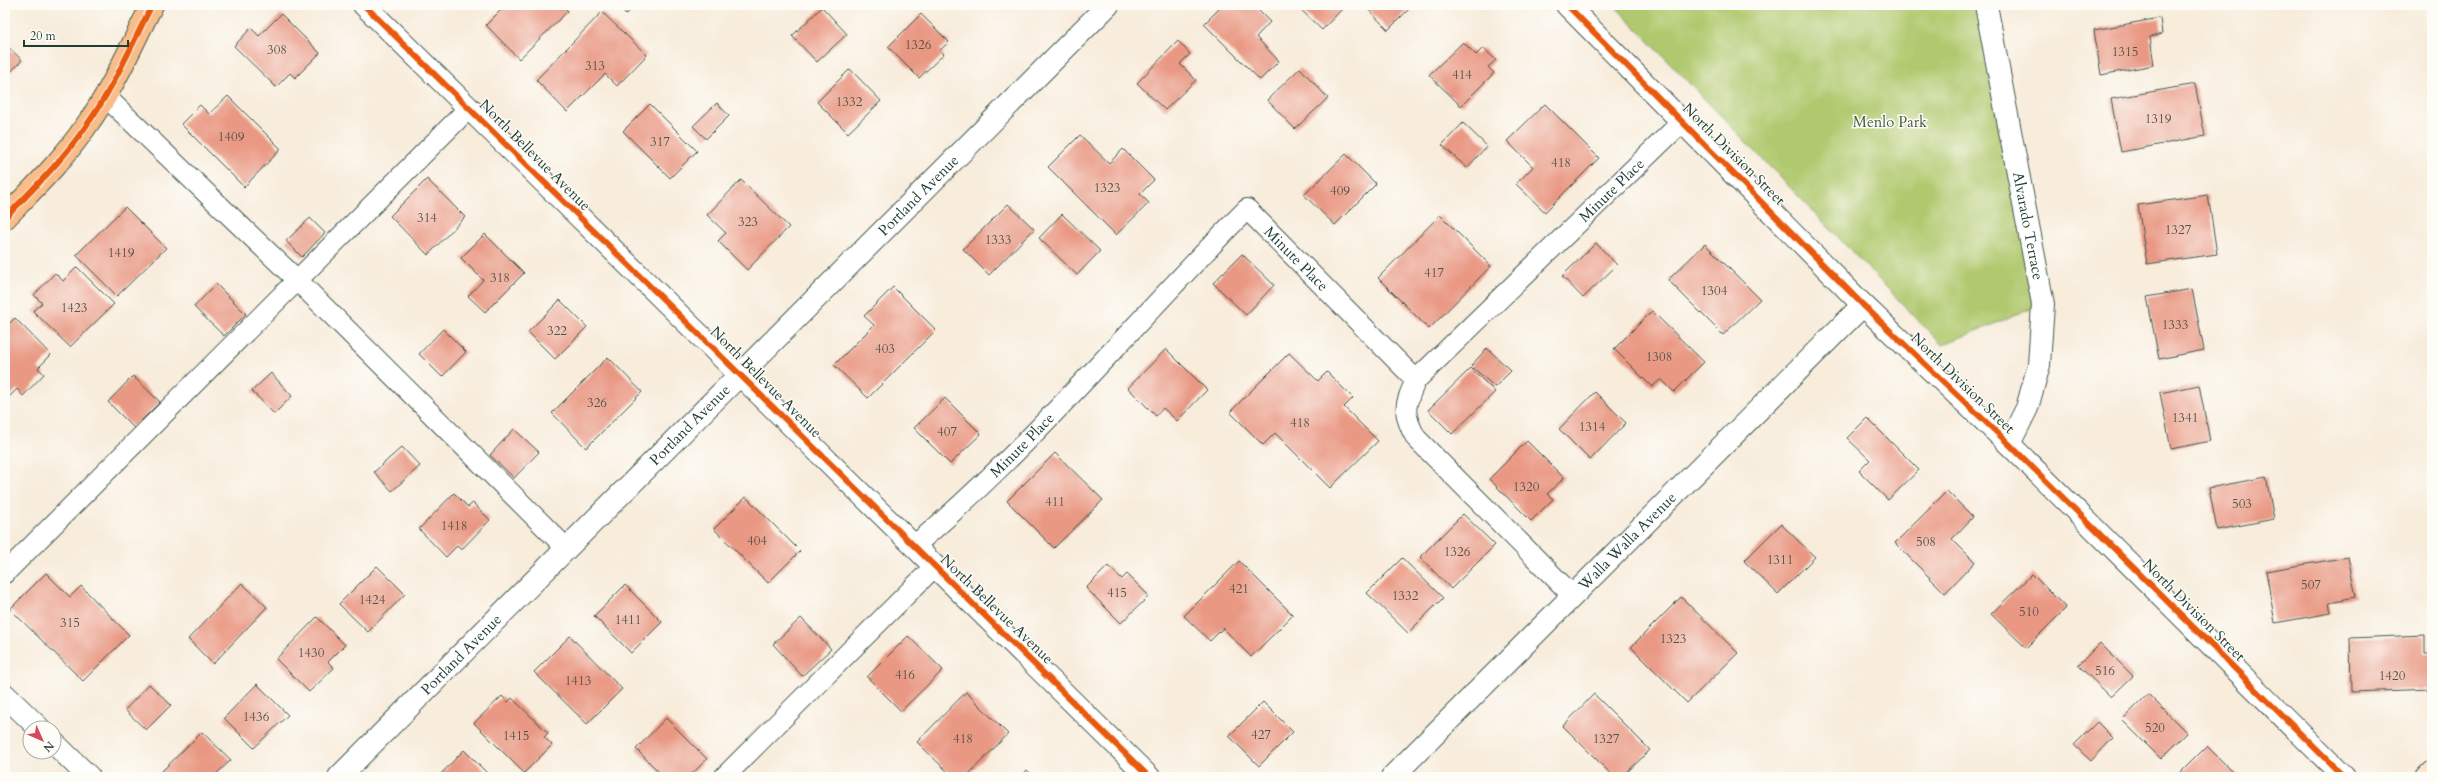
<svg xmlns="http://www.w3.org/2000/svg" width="2437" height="782" font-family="Cardo,serif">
<rect width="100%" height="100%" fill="#fdfcf7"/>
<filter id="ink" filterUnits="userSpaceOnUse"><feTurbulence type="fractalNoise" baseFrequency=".025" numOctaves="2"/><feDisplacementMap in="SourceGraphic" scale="8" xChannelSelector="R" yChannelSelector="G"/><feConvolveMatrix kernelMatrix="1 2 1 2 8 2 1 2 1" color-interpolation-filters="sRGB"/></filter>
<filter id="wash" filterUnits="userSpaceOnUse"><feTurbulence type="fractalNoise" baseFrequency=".012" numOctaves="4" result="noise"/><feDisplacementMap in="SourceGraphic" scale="16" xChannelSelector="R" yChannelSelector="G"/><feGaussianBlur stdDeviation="0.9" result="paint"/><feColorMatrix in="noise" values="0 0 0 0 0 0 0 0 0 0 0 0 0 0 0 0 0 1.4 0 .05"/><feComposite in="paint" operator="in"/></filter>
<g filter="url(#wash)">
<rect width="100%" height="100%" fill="#f8ecdb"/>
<path fill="#b0c96e" stroke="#688351" d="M1614,5H1987L2043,304L1942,345Z"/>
<g id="blocks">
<path fill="#e99883" d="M506,5H562L568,11L519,59L486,25Z
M616,5H635L626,15Z
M1223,5H1253L1270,22L1256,37L1279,61L1260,80L1204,24Z
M1296,5H1343L1345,6L1322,30Z
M1364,5H1413L1388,30Z
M822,7L847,34L817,62L792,36Z
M602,12L647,55L617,86L605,74L567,112L536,80Z
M281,14L320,53L295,78L290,73L276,87L234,46L251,28L259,36Z
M921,14L949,42L940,50L944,54L919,78L888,47Z
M2160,18L2162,34L2150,37L2154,65L2101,75L2094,30Z
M1178,41L1190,54L1180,64L1196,80L1165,110L1137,83Z
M1463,42L1476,55L1483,48L1496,60L1488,67L1494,73L1461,106L1429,75Z
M5,44L22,60L5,78Z
M1300,68L1328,98L1295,129L1267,100Z
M850,69L881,101L848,133L817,102Z
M2195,84L2205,136L2121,152L2111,99Z
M228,96L281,149L244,187L181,124L200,105L209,114Z
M717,103L729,116L706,139L693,126Z
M650,104L697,151L670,178L623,131Z
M1545,104L1599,158L1545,212L1516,184L1533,167L1507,141Z
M1463,123L1487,146L1467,168L1442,145Z
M1080,135L1109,163L1123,149L1154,180L1140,194L1149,203L1116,235L1048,167Z
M1346,154L1376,184L1335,225L1304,195Z
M427,179L465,217L428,255L390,216Z
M741,180L789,227L747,270L718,241L726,233L707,215Z
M2208,195L2217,254L2147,264L2138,205Z
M1008,204L1034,229L989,275L963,249Z
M125,207L166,248L117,296L76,255Z
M1062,214L1100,251L1077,275L1039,238Z
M1440,215L1491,266L1429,329L1378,278Z
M310,218L325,233L302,257L286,241Z
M485,234L524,273L485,312L468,296L483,280L461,258Z
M1596,243L1617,265L1583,298L1562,276Z
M1705,244L1760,299L1723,335L1668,280Z
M1242,254L1274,285L1246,315L1213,283Z
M77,267L114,304L70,347L33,311L42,303L34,295L55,273L63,281Z
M216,284L246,314L224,336L194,307Z
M893,287L936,330L868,398L834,365L874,325L864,316Z
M2192,289L2204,350L2159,359L2147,297Z
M560,300L587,327L555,359L528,332Z
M1652,311L1704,362L1674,392L1661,379L1652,387L1614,349Z
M15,318L51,355L38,368L44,374L23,396L17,389L5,401V328Z
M443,329L466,352L442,377L419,354Z
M1487,348L1511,371L1495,387L1471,366Z
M1166,349L1207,390L1177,421L1163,408L1156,416L1128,388Z
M1289,353L1318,381L1327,372L1353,398L1344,407L1378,441L1330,488L1275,433L1263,445L1230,412Z
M608,357L642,392L586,448L552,413Z
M1471,368L1495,392L1452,434L1428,410Z
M271,373L292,396L274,414L252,391Z
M133,376L160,402L134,428L108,402Z
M2199,385L2210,441L2171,449L2160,393Z
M1595,392L1626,423L1590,460L1559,429Z
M945,398L981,434L950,464L914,428Z
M1867,418L1919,470L1888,500L1859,471L1870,460L1847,438Z
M514,429L539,452L514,478L490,455Z
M1527,441L1564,478L1547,494L1553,499L1531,521L1489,479Z
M402,447L420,466L392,491L374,472Z
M1055,453L1103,500L1054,548L1007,501Z
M2266,477L2274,519L2217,530L2209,488Z
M1947,491L1973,517L1952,539L1975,562L1945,593L1895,543Z
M454,493L468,507L473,503L490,520L461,550L457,546L446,557L419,529Z
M746,497L800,551L768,583L714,529Z
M1463,514L1495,545L1451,589L1420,557Z
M1781,524L1815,557L1778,594L1744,561Z
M2348,557L2356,597L2329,602L2331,613L2275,623L2266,571Z
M1402,558L1443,598L1408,633L1367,593Z
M1239,561L1293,615L1251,657L1223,628L1210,641L1184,616Z
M377,566L405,594L368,632L339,604Z
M1108,566L1122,579L1127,574L1149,596L1121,623L1086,588Z
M46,573L70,597L81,586L129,635L83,681L10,609Z
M2032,574L2066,608L2026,648L1991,614Z
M242,583L267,607L213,664L188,639Z
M625,585L662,622L631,653L594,616Z
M1681,597L1738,653L1687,703L1631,647Z
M317,617L345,645L328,662L334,668L309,692L276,659Z
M801,618L831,649L802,676L773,644Z
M2425,635V654H2432V689L2351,692L2350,638Z
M570,636L622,689L587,724L534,672Z
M908,636L943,670L901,711L867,677Z
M2100,643L2133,676L2111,697L2078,665Z
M149,684L171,705L146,730L125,710Z
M257,684L288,715L254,748L224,718Z
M966,692L1008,734L966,777H953L917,742Z
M1594,694L1650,750L1622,777H1614L1563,726Z
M2148,694L2187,733L2161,759L2122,720Z
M502,696L508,702L512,698L548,733L544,737L552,745L524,773L474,723Z
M1263,702L1293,732L1259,766L1229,736Z
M666,718L707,759L689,777H664L636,749Z
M2097,722L2113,738L2091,761L2074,745Z
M202,732L231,760L213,777H164L160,773Z
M2207,746L2238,777H2176Z
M464,750L491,777H438Z
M1027,770L1034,777H1021Z"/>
</g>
</g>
<g filter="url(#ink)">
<use href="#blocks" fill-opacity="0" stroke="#40574d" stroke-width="1"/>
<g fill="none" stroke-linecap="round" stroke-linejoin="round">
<g stroke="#40574d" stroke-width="22">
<g id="lane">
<path d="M105,96L297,280L567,549"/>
<path d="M1416,380C1404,406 1402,413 1416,438L1573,596"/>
<path id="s1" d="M914,546C1035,444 1135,321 1247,209L1416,380L1683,121"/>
<path d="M5,573L469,108"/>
<path d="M724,777L935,566"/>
</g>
</g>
<g stroke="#40574d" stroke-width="24">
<g id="street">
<path d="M364,5L1149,777"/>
<path d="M1567,5L1863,305L2009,444L2344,777"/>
<path id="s2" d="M1986,5L2043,304L2039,365L2027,408L2009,444"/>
<path d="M5,695L39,728"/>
<path d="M54,743L89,777"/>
<path id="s3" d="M339,777L1108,5"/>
<path id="s4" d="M1392,777L1863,305"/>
</g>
</g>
<g stroke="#40574d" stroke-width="24">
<path id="secondary" d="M2427,777L2432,772"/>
</g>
<g stroke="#40574d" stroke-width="24">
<path id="primary" d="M5,218C33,189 63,160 86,126C113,89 131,46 152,5"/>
</g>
<use href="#lane" stroke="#fff" stroke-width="20"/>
<use href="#street" stroke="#fff" stroke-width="22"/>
<use href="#secondary" stroke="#fce5cf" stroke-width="22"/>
<use href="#primary" stroke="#f8bd88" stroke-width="22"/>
<g stroke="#fdfcf7" stroke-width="8">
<path id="cycleway" d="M364,5L1149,777
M1567,5L1863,305L2009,444L2344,777
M5,218C33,189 63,160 86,126C113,89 131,46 152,5"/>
</g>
<use href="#cycleway" stroke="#e8590c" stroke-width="6"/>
</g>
</g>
<g text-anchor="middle" stroke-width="3" stroke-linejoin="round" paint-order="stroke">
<g font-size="13" fill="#525448">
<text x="918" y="49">1326</text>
<text x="277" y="54">308</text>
<text x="2125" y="56">1315</text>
<text x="595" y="70">313</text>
<text x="1462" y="79">414</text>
<text x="849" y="106">1332</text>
<text x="2158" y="123">1319</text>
<text x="231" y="141">1409</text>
<text x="660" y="146">317</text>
<text x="1561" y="167">418</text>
<text x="1107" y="192">1323</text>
<text x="1340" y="195">409</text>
<text x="427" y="222">314</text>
<text x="748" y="226">323</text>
<text x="2178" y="234">1327</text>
<text x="998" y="244">1333</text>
<text x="121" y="257">1419</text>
<text x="1434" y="277">417</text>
<text x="500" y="282">318</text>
<text x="1714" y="295">1304</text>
<text x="74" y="312">1423</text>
<text x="2175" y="329">1333</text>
<text x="557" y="335">322</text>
<text x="885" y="353">403</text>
<text x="1659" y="361">1308</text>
<text x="597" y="407">326</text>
<text x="2185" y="422">1341</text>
<text x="1300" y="427">418</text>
<text x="1592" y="431">1314</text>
<text x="947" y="436">407</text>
<text x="1526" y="491">1320</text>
<text x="1055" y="506">411</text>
<text x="2242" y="508">503</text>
<text x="454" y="530">1418</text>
<text x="757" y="545">404</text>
<text x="1926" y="546">508</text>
<text x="1457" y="556">1326</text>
<text x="1780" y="564">1311</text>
<text x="2311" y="589">507</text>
<text x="1239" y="593">421</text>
<text x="1117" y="597">415</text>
<text x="1405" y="600">1332</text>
<text x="372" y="604">1424</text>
<text x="2029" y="616">510</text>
<text x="628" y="624">1411</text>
<text x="70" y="627">315</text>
<text x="1673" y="643">1323</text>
<text x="311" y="657">1430</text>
<text x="2105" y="675">516</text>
<text x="905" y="679">416</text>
<text x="2392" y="680">1420</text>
<text x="578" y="685">1413</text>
<text x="256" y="721">1436</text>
<text x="2155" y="732">520</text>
<text x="1261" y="739">427</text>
<text x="516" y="740">1415</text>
<text x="963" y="743">418</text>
<text x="1606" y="743">1327</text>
</g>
<g font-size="15" fill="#436042" stroke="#fdfcf7">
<text x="1890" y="127">Menlo Park</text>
</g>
<g font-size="15" fill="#1f3d34" stroke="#fdfcf7">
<text transform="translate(1734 154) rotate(45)" y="5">North Division Street</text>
<text transform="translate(535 155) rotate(45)" y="5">North Bellevue Avenue</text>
<text dy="5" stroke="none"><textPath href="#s1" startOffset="987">Minute Place</textPath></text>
<text dy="5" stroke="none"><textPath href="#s3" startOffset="821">Portland Avenue</textPath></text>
<text dy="5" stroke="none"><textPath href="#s2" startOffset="225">Alvarado Terrace</textPath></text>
<text dy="5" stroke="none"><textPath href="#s1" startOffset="544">Minute Place</textPath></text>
<text transform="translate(766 382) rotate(45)" y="5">North Bellevue Avenue</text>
<text transform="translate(1963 383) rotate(44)" y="5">North Division Street</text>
<text dy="5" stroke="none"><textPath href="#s3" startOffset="497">Portland Avenue</textPath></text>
<text dy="5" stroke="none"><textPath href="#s1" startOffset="148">Minute Place</textPath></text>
<text dy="5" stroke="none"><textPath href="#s4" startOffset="333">Walla Walla Avenue</textPath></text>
<text transform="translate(997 609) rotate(44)" y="5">North Bellevue Avenue</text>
<text transform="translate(2194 610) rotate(45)" y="5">North Division Street</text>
<text dy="5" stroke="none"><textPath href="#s3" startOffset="173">Portland Avenue</textPath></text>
</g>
</g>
<rect width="2437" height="782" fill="none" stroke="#fdfcf7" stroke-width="20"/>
<g transform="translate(42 740) rotate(135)"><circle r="19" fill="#fdfcf7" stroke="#a4b0a9"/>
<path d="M0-3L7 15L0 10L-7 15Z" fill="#d1495b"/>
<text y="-6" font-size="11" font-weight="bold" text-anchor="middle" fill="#1f3d34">N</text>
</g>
<path d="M24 40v6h104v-6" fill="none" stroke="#1f3d34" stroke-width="2"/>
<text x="30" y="40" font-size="12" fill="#1f3d34" stroke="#fdfcf7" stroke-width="3" paint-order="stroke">20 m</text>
</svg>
